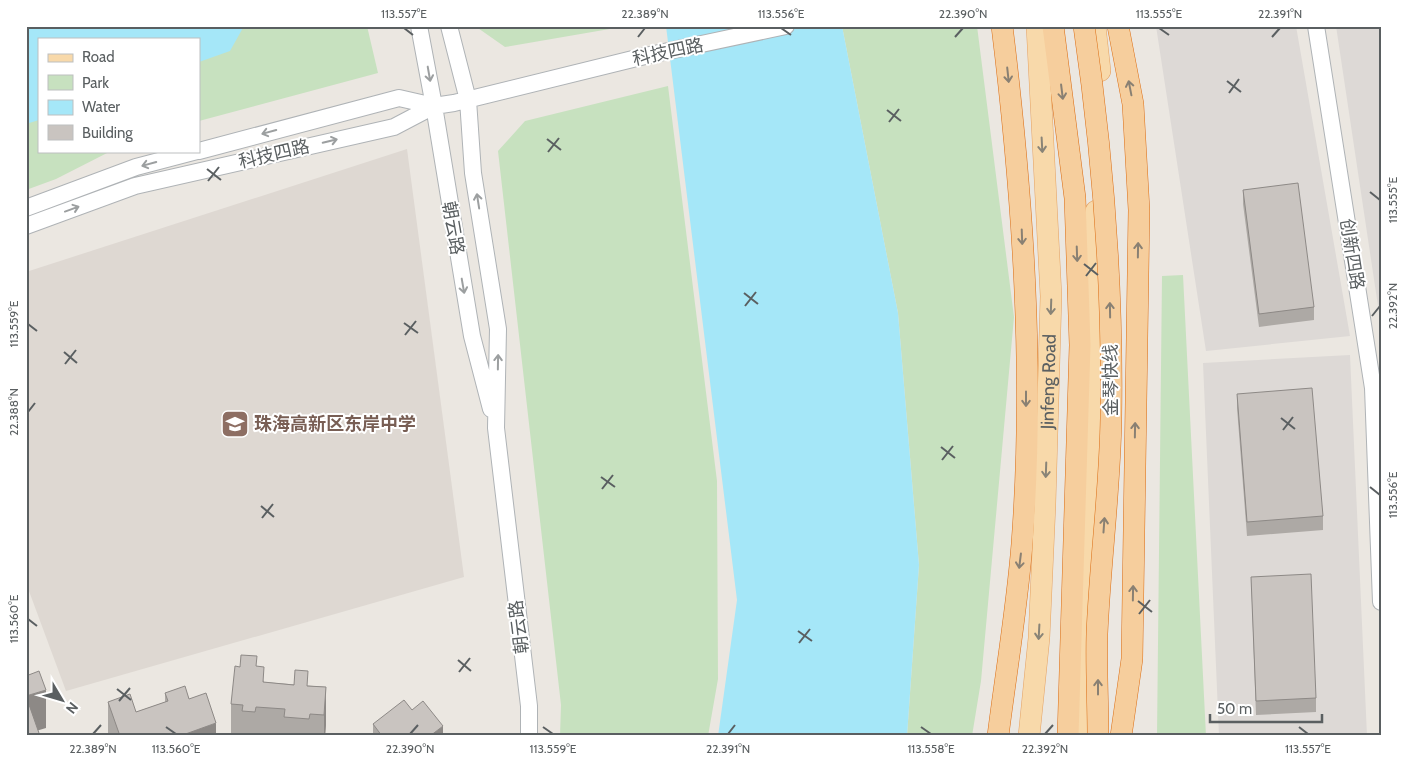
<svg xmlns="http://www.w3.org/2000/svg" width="1407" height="762" font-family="Cabin,'Noto Sans SC',sans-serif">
<rect width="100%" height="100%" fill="#ebe7e1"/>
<path fill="#ddd9d6" d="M1156,26H1296L1350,336L1206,351Z
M1336,26H1381V326Z
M1350,355L1367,736H1219L1203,363Z"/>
<path fill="#ded8d2" d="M407,149L464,577L66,691L26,583V272Z"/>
<path fill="#c7e1bf" d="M26,26H367L378,73L199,121V39H39V151H111L56,179L26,190Z
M475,26H627L505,47Z
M842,26H977L1014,317L981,681L972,736H907L919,565L898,313Z
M668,86L717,481L718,679L708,736H560L561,705L498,151L525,121Z
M1183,275L1206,736H1157L1162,276Z"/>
<path fill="#a5e7f8" d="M26,26H244L230,51L199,62V39H39V120L26,124Z
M666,26H842L898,313L919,565L907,736H718L737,600Z"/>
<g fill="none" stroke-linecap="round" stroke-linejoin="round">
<g stroke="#afb3b6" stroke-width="18">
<path id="tertiary" d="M419,26L434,106L472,336L491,409
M449,26L468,100L473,173L498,329L496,428L529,706V736
M1316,26L1373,388L1381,602
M199,151L399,98L434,106
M26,208L136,167L197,151
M26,226L135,186L394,127L434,106L454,103L645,56L786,26"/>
</g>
<g stroke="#e5a161" stroke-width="22">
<g id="primary">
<path d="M1095,26L1100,71"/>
<path id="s1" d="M1029,736L1039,638L1045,504L1051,296L1037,26"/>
<path d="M1079,736L1091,465L1096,211"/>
</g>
</g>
<g stroke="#db6c12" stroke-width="22">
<path id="trunk" d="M1053,26L1075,198L1080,345L1068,736
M1118,26L1133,104L1139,210L1132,659L1121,736
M998,736C1006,672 1017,608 1022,544C1035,372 1023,197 1002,26"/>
</g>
<use href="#tertiary" stroke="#fff" stroke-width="16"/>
<use href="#primary" stroke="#f8d9aa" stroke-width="21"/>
<use href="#trunk" stroke="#f6ce9d" stroke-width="21"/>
<g stroke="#db6c12" stroke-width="22" stroke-linecap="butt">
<path id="trunk-bridge" d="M1084,26C1103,156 1113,287 1111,418C1110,490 1100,562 1097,634C1096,667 1098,702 1098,736"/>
</g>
<use href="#trunk-bridge" stroke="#f6ce9d" stroke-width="21"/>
</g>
<path fill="#ada9a5" d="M1380,26H1381V42L1380,36Z
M1243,190L1314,307V320L1259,327L1243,204Z
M1237,394L1323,516V530L1247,536L1237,408Z
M1251,577L1316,698V712L1256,715Z
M257,666L264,682L326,687V725L325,736H231V704L240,667Z
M165,693L189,699L216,736H108V702L136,712L165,702Z
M412,710L443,736H373V724Z"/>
<path fill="#8d8986" d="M326,687V725L325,736H324V715Z
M46,690V728L26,734V696Z
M216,723V736H180Z
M443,726V736H430Z"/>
<path fill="#c9c4c0" stroke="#8d8986" d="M1298,183L1314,307L1259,314L1243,190Z
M1312,388L1323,516L1247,522L1237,394Z
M1311,574L1316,698L1256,701L1251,577Z
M241,655L257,656L256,666L264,667L263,682L294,685L295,670L308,671L307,686L326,687L324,715L310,714L309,719L284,717L285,709L256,707L255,712L242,711L243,705L231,704L235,666L240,667Z
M39,671L46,690L26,696L40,736H26V676Z
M185,686L189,699L206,693L216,723L180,736H120L108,702L130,694L136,712L168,701L165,693Z
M404,700L412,710L423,701L443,726L430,736H382L373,724Z"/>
<defs><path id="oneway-shaft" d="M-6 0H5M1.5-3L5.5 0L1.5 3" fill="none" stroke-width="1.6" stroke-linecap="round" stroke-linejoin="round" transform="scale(1.25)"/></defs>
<g stroke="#9c9fa0">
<use href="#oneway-shaft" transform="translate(429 74) rotate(80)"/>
<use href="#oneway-shaft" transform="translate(269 132) rotate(165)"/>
<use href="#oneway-shaft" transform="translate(330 141) rotate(-13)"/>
<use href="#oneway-shaft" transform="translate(149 164) rotate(165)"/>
<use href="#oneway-shaft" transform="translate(478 201) rotate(-99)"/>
<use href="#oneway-shaft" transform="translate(72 209) rotate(-20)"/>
<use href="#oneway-shaft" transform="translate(463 286) rotate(80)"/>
<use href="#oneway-shaft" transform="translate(498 362) rotate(-89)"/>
</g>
<g stroke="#898073">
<use href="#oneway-shaft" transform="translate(1008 75) rotate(84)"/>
<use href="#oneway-shaft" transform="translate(1130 88) rotate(-101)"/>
<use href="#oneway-shaft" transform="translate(1062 92) rotate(83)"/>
<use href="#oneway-shaft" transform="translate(1022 237) rotate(88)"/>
<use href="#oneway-shaft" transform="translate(1138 250) rotate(-89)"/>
<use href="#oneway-shaft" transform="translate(1077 254) rotate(88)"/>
<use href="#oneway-shaft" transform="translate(1110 310) rotate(-91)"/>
<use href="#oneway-shaft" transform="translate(1026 399) rotate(90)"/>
<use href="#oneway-shaft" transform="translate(1135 430) rotate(-89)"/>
<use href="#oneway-shaft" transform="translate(1104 525) rotate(-86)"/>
<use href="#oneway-shaft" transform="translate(1020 561) rotate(97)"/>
<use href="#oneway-shaft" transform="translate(1133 593) rotate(-89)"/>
<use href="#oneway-shaft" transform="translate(1098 687) rotate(-90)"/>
</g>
<g stroke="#898477">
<use href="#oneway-shaft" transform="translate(1042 145) rotate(87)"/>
<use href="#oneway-shaft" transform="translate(1051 307) rotate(92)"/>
<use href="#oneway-shaft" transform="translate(1046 470) rotate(92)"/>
<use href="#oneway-shaft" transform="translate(1039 632) rotate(93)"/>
</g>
<path fill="none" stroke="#5a5f61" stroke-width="2" d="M404,28L413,35M781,28L791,35M1159,28L1169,35M638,37L645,28M955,37L963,28M1272,37L1280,28M1227,81L1241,92M1229,93L1239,79M887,110L901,121M889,122L899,109M547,139L561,150M548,152L559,138M207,169L221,180M208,181L219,167M1370,192L1380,200M1084,264L1098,275M1086,276L1096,263M744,293L758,304M745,306L756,292M1372,316L1380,306M404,323L418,333M28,324L37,331M405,335L416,321M64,352L77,363M65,364L76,350M28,412L35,403M1281,418L1295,429M1283,430L1293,417M941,447L955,458M942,460L953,446M601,477L615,487M1370,487L1380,495M602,489L613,475M261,506L274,517M262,518L273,504M1138,601L1152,612M1139,614L1150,600M28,619L37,626M798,631L812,641M799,643L810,629M458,660L471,671M459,672L470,658M117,689L131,700M119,701L130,688M166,727L176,734M543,727L553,734M921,727L931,734M1299,727L1308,734M93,734L101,725M410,734L418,725M728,734L735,725M1045,734L1053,725"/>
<defs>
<g id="school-square" transform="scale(1.4375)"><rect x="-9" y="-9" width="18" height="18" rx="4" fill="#8d6e63" stroke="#fff"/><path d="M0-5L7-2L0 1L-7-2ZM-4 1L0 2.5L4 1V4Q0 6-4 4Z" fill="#fff"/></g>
</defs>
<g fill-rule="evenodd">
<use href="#school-square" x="235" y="424"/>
</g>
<g text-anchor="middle" stroke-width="4" stroke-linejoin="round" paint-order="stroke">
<g font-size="18" fill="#5a5f61" stroke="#fff">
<text transform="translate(668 52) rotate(-12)" y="6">科技四路</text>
<text transform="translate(274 154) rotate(-13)" y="6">科技四路</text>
<text transform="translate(453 228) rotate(80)" y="6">朝云路</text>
<text transform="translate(1352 254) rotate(81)" y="6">创新四路</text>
<text transform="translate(1111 380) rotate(-90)" y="6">金琴快线</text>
<text dy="6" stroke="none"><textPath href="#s1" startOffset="355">Jinfeng Road</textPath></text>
<text transform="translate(519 627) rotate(-97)" y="6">朝云路</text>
</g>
<g font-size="18" font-weight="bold" fill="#785e54" stroke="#fff" text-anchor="start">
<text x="254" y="430">珠海高新区东岸中学</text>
</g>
</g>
<rect width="1407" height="762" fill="none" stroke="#ffffff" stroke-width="55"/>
<rect x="38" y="38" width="162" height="115" fill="#ffffff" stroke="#bdbfc0"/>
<rect x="48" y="54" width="25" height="8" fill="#f8d9aa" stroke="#bdbfc0"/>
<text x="82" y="62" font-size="15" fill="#5a5f61">Road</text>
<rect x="48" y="75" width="25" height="15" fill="#c7e1bf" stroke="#bdbfc0"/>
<text x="82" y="88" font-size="15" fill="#5a5f61">Park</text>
<rect x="48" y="100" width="25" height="15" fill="#a5e7f8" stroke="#bdbfc0"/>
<text x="82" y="112" font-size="15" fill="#5a5f61">Water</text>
<rect x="48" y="125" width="25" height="15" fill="#c9c4c0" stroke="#bdbfc0"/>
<text x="82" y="138" font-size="15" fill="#5a5f61">Building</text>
<g transform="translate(62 700) rotate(128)" stroke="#ffffff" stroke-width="4" paint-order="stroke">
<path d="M0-4L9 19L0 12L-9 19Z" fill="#5a5f61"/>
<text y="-8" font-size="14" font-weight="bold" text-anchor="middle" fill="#5a5f61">N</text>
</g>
<path d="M1210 714v8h112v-8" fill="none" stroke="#5a5f61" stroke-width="2.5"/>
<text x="1217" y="714" font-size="15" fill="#5a5f61" stroke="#ffffff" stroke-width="4" paint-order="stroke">50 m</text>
<rect x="28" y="28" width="1352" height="706" fill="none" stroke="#5a5f61" stroke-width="2"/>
<g font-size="12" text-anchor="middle" fill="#5a5f61">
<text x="404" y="18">113.557°E</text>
<text x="645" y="18">22.389°N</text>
<text x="781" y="18">113.556°E</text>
<text x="963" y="18">22.390°N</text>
<text x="1159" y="18">113.555°E</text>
<text x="1280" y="18">22.391°N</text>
<text transform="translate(1393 200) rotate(-90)" y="4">113.555°E</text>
<text transform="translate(1393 306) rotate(-90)" y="4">22.392°N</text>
<text transform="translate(14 324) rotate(-90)" y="4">113.559°E</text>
<text transform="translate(14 412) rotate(-90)" y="4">22.388°N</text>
<text transform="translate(1393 495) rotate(-90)" y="4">113.556°E</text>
<text transform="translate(14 619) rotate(-90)" y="4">113.560°E</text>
<text x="93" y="753">22.389°N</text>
<text x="176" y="753">113.560°E</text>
<text x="410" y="753">22.390°N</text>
<text x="553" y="753">113.559°E</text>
<text x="728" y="753">22.391°N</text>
<text x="931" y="753">113.558°E</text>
<text x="1045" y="753">22.392°N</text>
<text x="1308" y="753">113.557°E</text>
</g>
</svg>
